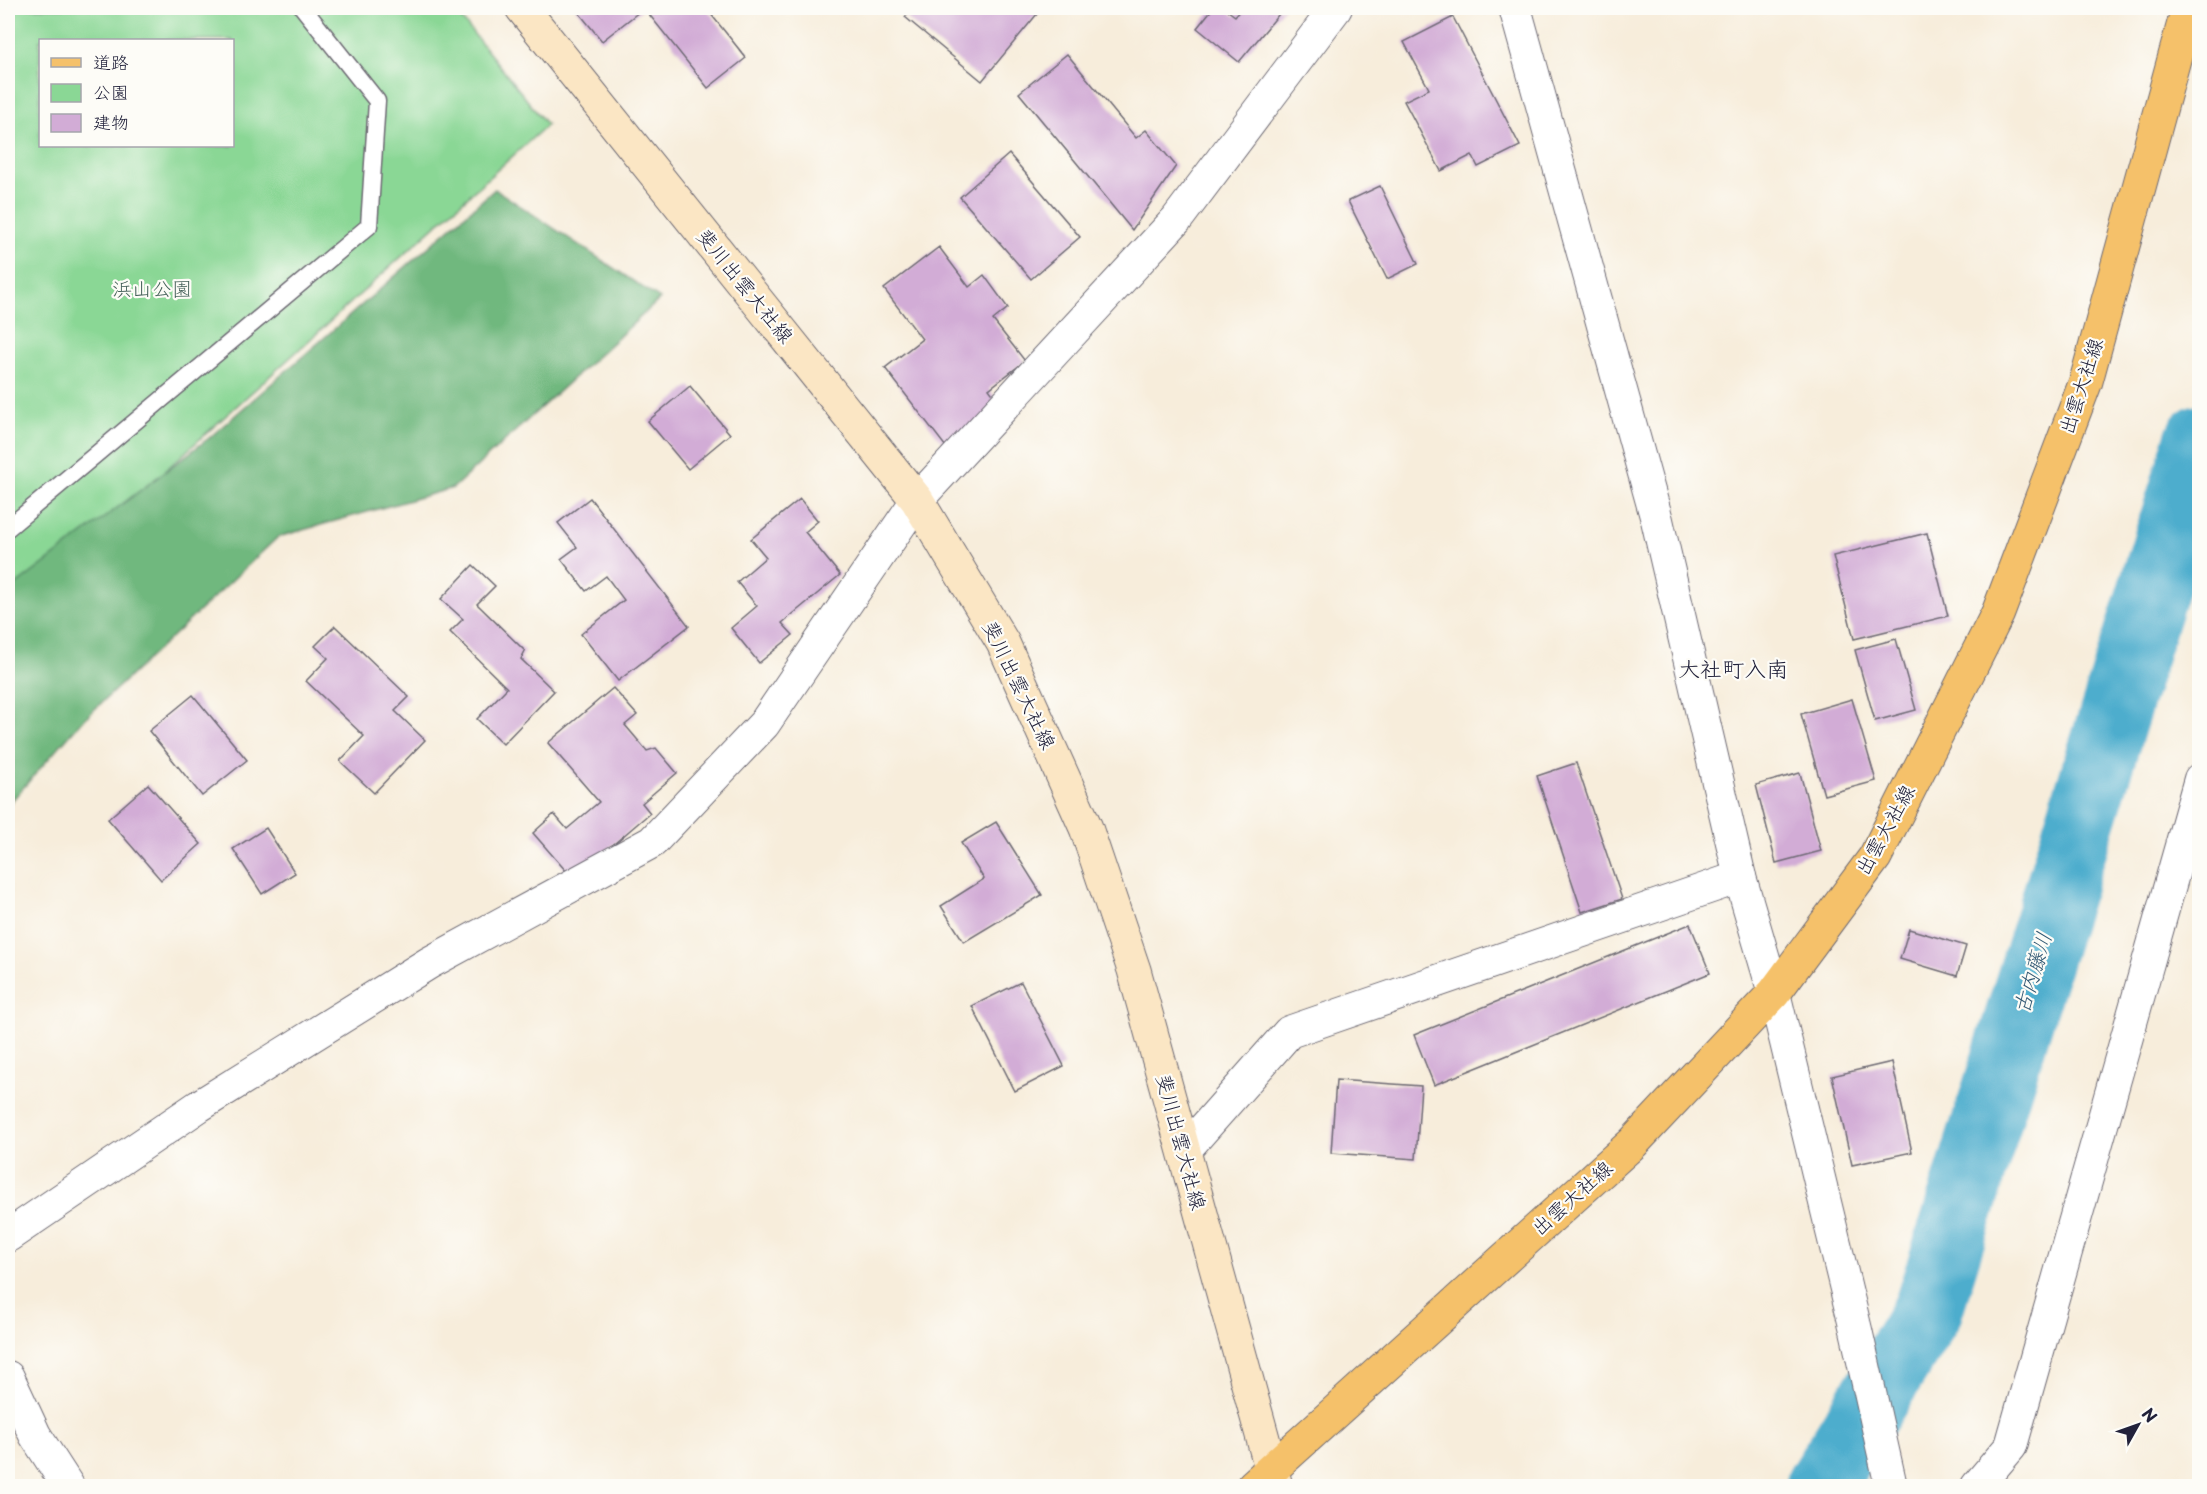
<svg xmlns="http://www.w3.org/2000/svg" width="2207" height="1494" font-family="'Playpen Sans','Klee One',sans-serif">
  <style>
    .green { fill: #8ad795; stroke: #567c68; stroke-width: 1.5; fill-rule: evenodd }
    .forest { fill: #6fb87e; stroke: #486d5c; stroke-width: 1.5 }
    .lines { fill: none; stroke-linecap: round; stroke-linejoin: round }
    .river { stroke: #4eadcd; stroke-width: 70 }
    .building { fill: #d2acd6 }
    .lane-casing { stroke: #6d6973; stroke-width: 19 }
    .street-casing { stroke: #6d6973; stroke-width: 34 }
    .secondary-casing { stroke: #6d6973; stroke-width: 35 }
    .primary-casing { stroke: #6d6973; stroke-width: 35 }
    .lane { stroke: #fff; stroke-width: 16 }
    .street { stroke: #fff; stroke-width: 32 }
    .secondary { stroke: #fbe6c4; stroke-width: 33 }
    .primary { stroke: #f5c16b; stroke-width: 33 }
    .labels { text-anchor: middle; stroke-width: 4.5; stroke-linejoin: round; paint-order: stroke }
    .street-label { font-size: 20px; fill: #22223b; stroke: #fdfcf7 }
    .park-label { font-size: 20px; fill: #46615a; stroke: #fdfcf7 }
    .water-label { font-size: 21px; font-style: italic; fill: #345a75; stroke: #fdfcf7 }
    .quarter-label { font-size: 22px; fill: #22223b; stroke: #fdfcf7 }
  </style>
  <rect width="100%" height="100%" fill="#fdfcf7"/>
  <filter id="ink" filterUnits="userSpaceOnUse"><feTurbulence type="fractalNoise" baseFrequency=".0167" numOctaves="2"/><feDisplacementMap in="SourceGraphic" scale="12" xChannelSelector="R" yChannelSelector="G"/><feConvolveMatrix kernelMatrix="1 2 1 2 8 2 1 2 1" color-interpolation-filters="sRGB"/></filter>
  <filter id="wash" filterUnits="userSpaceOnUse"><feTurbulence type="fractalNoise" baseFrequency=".008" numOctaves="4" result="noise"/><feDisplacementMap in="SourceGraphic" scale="24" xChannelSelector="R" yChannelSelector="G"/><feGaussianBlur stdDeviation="1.35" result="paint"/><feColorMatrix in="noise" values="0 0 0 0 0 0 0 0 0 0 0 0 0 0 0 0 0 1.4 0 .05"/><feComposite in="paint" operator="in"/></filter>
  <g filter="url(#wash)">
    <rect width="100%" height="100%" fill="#f7eddb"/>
    <path class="green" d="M 8,8 L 453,8 L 547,125 L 8,613 ZM 40,40 L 232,40 L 232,146 L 40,146 Z"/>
    <path class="forest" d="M 495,189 L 660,299 L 453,488 L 278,537 L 80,723 L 8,805 L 8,591 L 209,438 Z"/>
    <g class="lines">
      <path class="river" d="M 1820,1486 L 1928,1310 L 2200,439"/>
    </g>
    <g id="blocks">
      <g class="building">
        <path d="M 575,8 L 706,8 L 746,58 L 708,88 L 644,8 L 602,41 Z"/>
        <path d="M 913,8 L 1042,8 L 982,81 L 905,17 Z"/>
        <path d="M 1213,8 L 1224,8 L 1235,16 L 1242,8 L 1284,8 L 1239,62 L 1197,28 Z"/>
        <path d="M 1453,17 L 1520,146 L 1478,167 L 1472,155 L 1441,171 L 1404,101 L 1429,89 L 1404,42 Z"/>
        <path d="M 1067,54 L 1136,138 L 1146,130 L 1176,166 L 1132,230 L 1019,93 Z"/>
        <path d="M 1009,154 L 1080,237 L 1031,279 L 960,197 Z"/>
        <path d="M 1380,186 L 1418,264 L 1387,279 L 1348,201 Z"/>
        <path d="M 939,247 L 969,287 L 984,275 L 1008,308 L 993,320 L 1025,361 L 989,389 L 1004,409 L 949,451 L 885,368 L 922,339 L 884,289 Z"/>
        <path d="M 690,386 L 730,434 L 688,469 L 648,421 Z"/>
        <path d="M 590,498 L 689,626 L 618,681 L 581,634 L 624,600 L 606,576 L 586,591 L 561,559 L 577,547 L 558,523 Z"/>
        <path d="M 800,499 L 818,521 L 805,532 L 840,575 L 782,623 L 793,635 L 759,663 L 731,628 L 757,606 L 737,582 L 766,557 L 751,539 Z"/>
        <path d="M 1927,533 L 1948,616 L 1854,639 L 1833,556 Z"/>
        <path d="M 473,565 L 495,586 L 477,604 L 525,651 L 521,659 L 554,691 L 503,744 L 477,719 L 507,688 L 450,632 L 463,619 L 441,599 Z"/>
        <path d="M 335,626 L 409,697 L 395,711 L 425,740 L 374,793 L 340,761 L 364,736 L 306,681 L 328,658 L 315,646 Z"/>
        <path d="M 1896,639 L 1916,710 L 1875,721 L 1855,650 Z"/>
        <path d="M 613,688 L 637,715 L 625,725 L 647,751 L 656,748 L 677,773 L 642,803 L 650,813 L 573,879 L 533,833 L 554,814 L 567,829 L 599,802 L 548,743 Z"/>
        <path d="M 193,695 L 247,760 L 202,796 L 149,731 Z"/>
        <path d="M 1852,699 L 1876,781 L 1824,795 L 1801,714 Z"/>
        <path d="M 1576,763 L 1622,899 L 1582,912 L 1537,776 Z"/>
        <path d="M 1800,773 L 1821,851 L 1776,863 L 1756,785 Z"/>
        <path d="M 148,784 L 201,844 L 161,880 L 108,819 Z"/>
        <path d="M 996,822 L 1042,895 L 964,942 L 941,906 L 984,879 L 961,843 Z"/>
        <path d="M 266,828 L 295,873 L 262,894 L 233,849 Z"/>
        <path d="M 1690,924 L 1710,973 L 1434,1085 L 1414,1035 Z"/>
        <path d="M 1909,929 L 1966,946 L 1957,976 L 1900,959 Z"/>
        <path d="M 1021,982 L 1064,1066 L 1015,1091 L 972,1006 Z"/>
        <path d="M 1892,1062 L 1912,1152 L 1852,1165 L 1832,1076 Z"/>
        <path d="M 1336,1080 L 1421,1086 L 1416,1159 L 1331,1153 Z"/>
      </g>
    </g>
  </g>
  <g filter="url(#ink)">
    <use href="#blocks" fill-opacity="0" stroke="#6d6973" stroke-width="1.5"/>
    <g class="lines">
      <defs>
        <path id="lane" d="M 8,528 L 369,226 L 377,101 L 303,8"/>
        <g id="street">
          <path d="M 1515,8 L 1657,520 L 1740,877 L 1774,993 L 1856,1330 L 1891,1486"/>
          <path d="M 1184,1151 L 1289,1032 L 1740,877"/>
          <path d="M 8,1236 L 199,1106 L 429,963 L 652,842 L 764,724 L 917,500 L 1177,219 L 1336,8"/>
          <path d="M 8,1377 L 35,1435 L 68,1486"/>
          <path d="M 1977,1486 L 2011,1446 L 2200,779"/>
        </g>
        <path id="secondary" d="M 522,8 L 917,500 L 1003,643 L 1086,828 L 1134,970 L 1276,1486"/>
        <path id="primary" d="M 1253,1486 L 1633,1143 L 1774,993 L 1875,857 L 1998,613 L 2086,381 L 2188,8"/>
      </defs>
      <use href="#lane" class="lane-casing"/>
      <use href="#street" class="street-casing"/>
      <use href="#secondary" class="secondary-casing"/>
      <use href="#primary" class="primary-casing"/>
      <use href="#lane" class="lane"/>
      <use href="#street" class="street"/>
      <use href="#secondary" class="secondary"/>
      <use href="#primary" class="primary"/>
    </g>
  </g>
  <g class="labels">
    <g class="street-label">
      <text transform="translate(745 286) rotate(51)" y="7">斐川出雲大社線</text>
      <text transform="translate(2081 386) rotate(-72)" y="7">出雲大社線</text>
      <text transform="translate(1019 685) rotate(64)" y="7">斐川出雲大社線</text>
      <text transform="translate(1885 830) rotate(-61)" y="7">出雲大社線</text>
      <text transform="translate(1181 1142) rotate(75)" y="7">斐川出雲大社線</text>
      <text transform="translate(1572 1198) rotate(-42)" y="7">出雲大社線</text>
    </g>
    <g class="park-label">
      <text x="152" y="296">浜山公園</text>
    </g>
    <g class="water-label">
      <text transform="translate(2033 973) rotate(-73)" y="7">古内藤川</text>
    </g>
    <g class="quarter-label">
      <text x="1733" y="677">大社町入南</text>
    </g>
  </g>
  <rect width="2207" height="1494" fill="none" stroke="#fdfcf7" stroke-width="30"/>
  <rect x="39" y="39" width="195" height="108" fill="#fdfcf7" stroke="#a5a5ac" stroke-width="1.5"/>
  <rect x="51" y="58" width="30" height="9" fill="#f5c16b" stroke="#a5a5ac" stroke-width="1.5"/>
  <text x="93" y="69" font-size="18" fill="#22223b">道路</text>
  <rect x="51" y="84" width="30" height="18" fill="#8ad795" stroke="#a5a5ac" stroke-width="1.5"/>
  <text x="93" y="99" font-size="18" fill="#22223b">公園</text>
  <rect x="51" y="114" width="30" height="18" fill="#d2acd6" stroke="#a5a5ac" stroke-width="1.5"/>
  <text x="93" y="129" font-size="18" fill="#22223b">建物</text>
  <g transform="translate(2138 1425) rotate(50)" stroke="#fdfcf7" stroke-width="4.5" paint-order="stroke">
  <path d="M0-4.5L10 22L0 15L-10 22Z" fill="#22223b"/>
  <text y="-9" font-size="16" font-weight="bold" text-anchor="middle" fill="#22223b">N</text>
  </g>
</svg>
